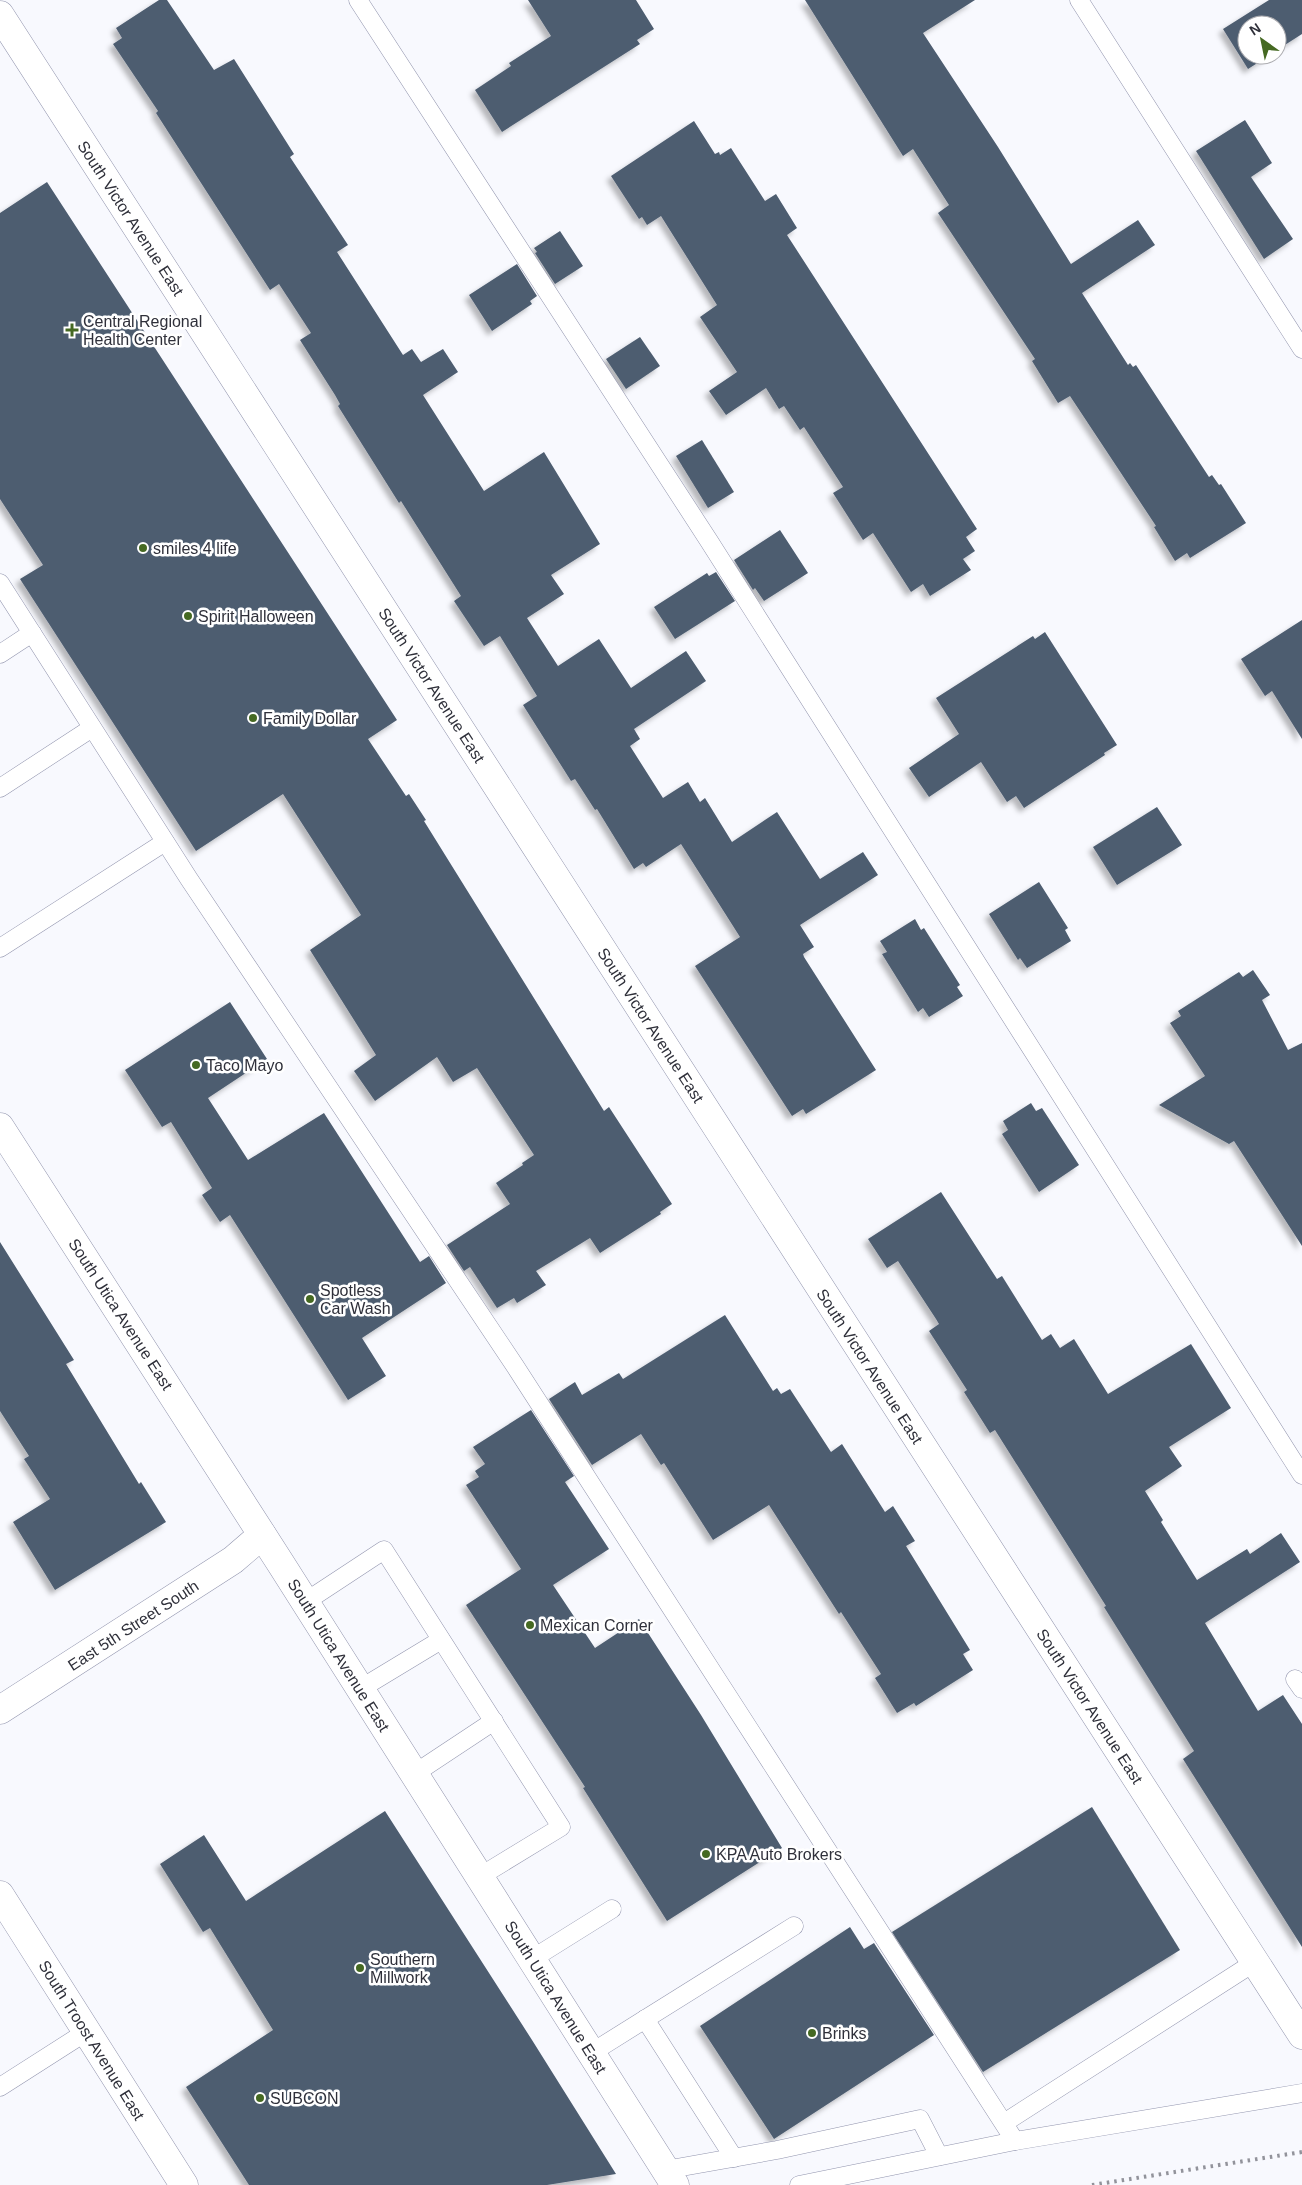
<svg xmlns="http://www.w3.org/2000/svg" width="1302" height="2185" font-family="Helvetica,sans-serif">
  <style>
    .building { fill: #4d5d70; filter: url(#shadow) }
    .lines { fill: none; stroke-linecap: round; stroke-linejoin: round }
    .lane-casing { stroke: #9295ae; stroke-width: 19 }
    .street-casing { stroke: #9295ae; stroke-width: 29 }
    .secondary-casing { stroke: #9295ae; stroke-width: 29 }
    .lane { stroke: #fff; stroke-width: 18 }
    .street { stroke: #fff; stroke-width: 28 }
    .secondary { stroke: #fff; stroke-width: 28 }
    .rail { stroke: #92939b; stroke-width: 4; stroke-dasharray: 2.5 5; stroke-linecap: butt }
    .poi-dot { fill: #456922; stroke: #fff; stroke-width: 2 }
    .labels { text-anchor: middle; stroke-width: 5; stroke-linejoin: round; paint-order: stroke }
    .street-label { font-size: 16px; fill: #2f303a; stroke: #fff }
    .poi-label { font-size: 16px; fill: #2f303a; stroke: #fff; text-anchor: start }
  </style>
  <defs>
    <filter id="shadow"><feDropShadow dx="-4.5" dy="4.5" stdDeviation="2.5" flood-color="#0004"/></filter>
  </defs>
  <rect width="100%" height="100%" fill="#f8f9fe"/>
  <g class="building">
    <path d="M 159,0 L 167,0 L 214,70 L 234,59 L 294,154 L 290,157 L 348,245 L 337,252 L 403,355 L 412,349 L 421,362 L 443,349 L 458,372 L 423,395 L 484,491 L 544,452 L 600,544 L 551,575 L 564,594 L 527,618 L 558,666 L 599,639 L 631,688 L 686,651 L 706,681 L 634,729 L 640,739 L 630,746 L 663,798 L 688,782 L 700,802 L 705,798 L 732,842 L 777,812 L 820,879 L 863,852 L 878,875 L 800,925 L 814,947 L 803,954 L 804,957 L 876,1070 L 806,1114 L 803,1109 L 792,1116 L 695,966 L 740,937 L 681,844 L 646,867 L 643,863 L 634,869 L 597,809 L 595,810 L 575,779 L 571,781 L 523,705 L 537,696 L 500,636 L 484,646 L 454,601 L 461,596 L 401,501 L 399,503 L 338,406 L 340,404 L 335,395 L 300,340 L 311,333 L 279,284 L 270,290 L 156,113 L 158,111 L 113,44 L 122,38 L 116,28 Z"/>
    <path d="M 528,0 L 636,0 L 654,29 L 637,40 L 640,44 L 502,132 L 475,90 L 511,66 L 509,63 L 551,36 Z"/>
    <path d="M 805,0 L 975,0 L 923,33 L 998,147 L 1071,264 L 1138,220 L 1155,245 L 1082,293 L 1128,365 L 1130,363 L 1133,367 L 1136,365 L 1209,477 L 1212,475 L 1219,485 L 1221,484 L 1246,523 L 1190,558 L 1187,553 L 1175,561 L 1154,527 L 1156,526 L 1070,396 L 1058,403 L 1032,361 L 1035,359 L 938,213 L 949,205 L 913,149 L 903,156 Z"/>
    <path d="M 1269,0 L 1302,0 L 1302,34 L 1277,50 L 1277,25 L 1247,25 L 1247,55 L 1270,55 L 1248,69 L 1223,29 Z"/>
    <path d="M 1245,120 L 1272,163 L 1251,177 L 1293,239 L 1264,259 L 1196,151 Z"/>
    <path d="M 694,121 L 715,154 L 719,152 L 720,155 L 731,148 L 765,201 L 776,194 L 797,228 L 787,235 L 977,529 L 966,537 L 975,551 L 963,559 L 971,570 L 930,596 L 923,584 L 911,592 L 873,533 L 863,540 L 833,493 L 843,487 L 804,427 L 800,430 L 784,406 L 779,409 L 766,388 L 726,415 L 709,391 L 737,372 L 700,317 L 717,305 L 661,216 L 647,225 L 642,217 L 639,219 L 611,176 Z"/>
    <path d="M 47,182 L 397,720 L 368,739 L 406,796 L 409,794 L 426,820 L 424,821 L 604,1111 L 609,1107 L 672,1204 L 660,1212 L 661,1214 L 600,1253 L 590,1238 L 536,1271 L 546,1285 L 517,1303 L 514,1298 L 497,1308 L 470,1267 L 464,1271 L 447,1245 L 510,1204 L 496,1183 L 523,1165 L 522,1163 L 534,1155 L 477,1068 L 453,1082 L 437,1057 L 375,1101 L 354,1071 L 376,1055 L 310,950 L 361,915 L 283,794 L 196,851 L 20,579 L 43,565 L 0,499 L 0,213 Z"/>
    <path d="M 560,231 L 583,266 L 555,284 L 535,253 L 537,252 L 534,248 Z"/>
    <path d="M 517,264 L 537,296 L 530,301 L 532,304 L 492,331 L 469,295 Z"/>
    <path d="M 640,337 L 660,366 L 626,389 L 606,359 Z"/>
    <path d="M 702,440 L 734,492 L 708,508 L 676,456 Z"/>
    <path d="M 780,530 L 808,573 L 764,601 L 755,588 L 753,590 L 734,560 Z"/>
    <path d="M 716,572 L 735,601 L 675,639 L 654,607 L 707,573 L 709,576 Z"/>
    <path d="M 1302,620 L 1302,739 L 1272,691 L 1265,696 L 1241,659 Z"/>
    <path d="M 1045,632 L 1117,745 L 1104,753 L 1105,755 L 1024,808 L 1016,796 L 1007,802 L 981,762 L 929,797 L 909,768 L 959,734 L 936,698 L 1033,636 L 1035,639 Z"/>
    <path d="M 1157,807 L 1182,845 L 1117,885 L 1093,847 Z"/>
    <path d="M 1039,882 L 1068,928 L 1065,930 L 1071,941 L 1027,968 L 1020,958 L 1018,960 L 989,914 Z"/>
    <path d="M 915,919 L 921,930 L 924,928 L 960,985 L 957,987 L 963,996 L 929,1017 L 923,1008 L 918,1012 L 882,954 L 887,952 L 880,941 Z"/>
    <path d="M 1253,970 L 1270,995 L 1262,1000 L 1288,1050 L 1302,1043 L 1302,1246 L 1234,1141 L 1229,1144 L 1159,1105 L 1205,1076 L 1170,1023 L 1181,1016 L 1178,1011 L 1239,972 L 1243,977 Z"/>
    <path d="M 230,1002 L 267,1059 L 208,1098 L 248,1160 L 324,1113 L 420,1262 L 429,1256 L 446,1283 L 362,1338 L 386,1376 L 348,1400 L 230,1215 L 220,1222 L 202,1195 L 212,1188 L 171,1122 L 162,1127 L 125,1070 Z"/>
    <path d="M 1031,1103 L 1036,1111 L 1042,1108 L 1079,1165 L 1039,1192 L 1002,1134 L 1008,1130 L 1003,1121 Z"/>
    <path d="M 941,1192 L 997,1279 L 1002,1276 L 1042,1340 L 1051,1334 L 1060,1348 L 1074,1339 L 1108,1394 L 1191,1344 L 1231,1408 L 1169,1447 L 1182,1466 L 1145,1491 L 1163,1520 L 1161,1522 L 1197,1580 L 1247,1549 L 1250,1554 L 1281,1533 L 1300,1562 L 1205,1623 L 1258,1711 L 1283,1695 L 1302,1724 L 1302,1947 L 1183,1759 L 1194,1751 L 1104,1607 L 1106,1606 L 995,1430 L 990,1433 L 964,1392 L 967,1390 L 929,1331 L 939,1324 L 936,1319 L 898,1261 L 887,1268 L 868,1239 Z"/>
    <path d="M 0,1242 L 74,1360 L 66,1364 L 139,1484 L 141,1482 L 166,1522 L 55,1590 L 13,1522 L 50,1499 L 24,1459 L 29,1456 L 0,1411 Z"/>
    <path d="M 725,1315 L 773,1391 L 777,1388 L 781,1394 L 790,1389 L 831,1452 L 842,1444 L 885,1512 L 893,1506 L 915,1541 L 906,1546 L 970,1650 L 963,1654 L 973,1670 L 916,1706 L 914,1703 L 897,1713 L 875,1678 L 881,1674 L 841,1612 L 839,1614 L 769,1505 L 713,1540 L 664,1463 L 661,1465 L 641,1434 L 592,1465 L 549,1399 L 575,1382 L 582,1395 L 619,1373 L 623,1379 Z"/>
    <path d="M 531,1410 L 574,1476 L 565,1482 L 609,1549 L 553,1585 L 595,1648 L 639,1619 L 701,1715 L 782,1848 L 667,1921 L 583,1788 L 585,1787 L 466,1605 L 521,1569 L 466,1485 L 479,1477 L 475,1471 L 485,1464 L 473,1447 Z"/>
    <path d="M 1092,1807 L 1180,1950 L 983,2072 L 892,1932 Z"/>
    <path d="M 385,1811 L 532,2040 L 616,2174 L 547,2185 L 249,2185 L 186,2087 L 273,2030 L 210,1928 L 203,1932 L 160,1864 L 204,1835 L 246,1901 Z"/>
    <path d="M 850,1927 L 864,1949 L 874,1943 L 934,2035 L 774,2139 L 700,2026 Z"/>
  </g>
  <g class="lines">
    <defs>
      <g id="lane">
        <path d="M 358,0 L 709,541 L 1302,1475"/>
        <path d="M 1079,0 L 1302,349"/>
        <path d="M 0,583 L 189,879 L 515,1366 L 1015,2141"/>
        <path d="M 0,654 L 32,633"/>
        <path d="M 0,788 L 92,728"/>
        <path d="M 0,948 L 165,842"/>
        <path d="M 305,1602 L 384,1550 L 561,1827 L 479,1877"/>
        <path d="M 1295,1679 L 1302,1689"/>
        <path d="M 360,1689 L 441,1640"/>
        <path d="M 414,1774 L 494,1721"/>
        <path d="M 532,1959 L 612,1909"/>
        <path d="M 645,2019 L 734,2158"/>
        <path d="M 591,2053 L 794,1926"/>
        <path d="M 0,2087 L 86,2032"/>
        <path d="M 1004,2123 L 1255,1962"/>
        <path d="M 665,2170 L 777,2150 L 920,2119 L 939,2156"/>
        <path d="M 799,2185 L 1015,2141 L 1302,2093"/>
      </g>
      <g id="street">
        <path d="M 0,15 L 1302,2035"/>
        <path d="M 0,1710 L 233,1560 L 262,1535"/>
        <path d="M 0,1895 L 184,2185"/>
      </g>
      <path id="secondary" d="M 0,1127 L 281,1564 L 675,2185"/>
    </defs>
    <use href="#lane" class="lane-casing"/>
    <use href="#street" class="street-casing"/>
    <use href="#secondary" class="secondary-casing"/>
    <use href="#lane" class="lane"/>
    <use href="#street" class="street"/>
    <use href="#secondary" class="secondary"/>
    <path class="rail" d="M 1092,2185 L 1302,2152"/>
  </g>
  <g class="poi-dot">
    <path d="M69.5 322.5h5v5h5v5h-5v5h-5v-5h-5v-5h5z"/>
    <circle cx="143" cy="548" r="5"/>
    <circle cx="188" cy="616" r="5"/>
    <circle cx="253" cy="718" r="5"/>
    <circle cx="196" cy="1065" r="5"/>
    <circle cx="310" cy="1299" r="5"/>
    <circle cx="530" cy="1625" r="5"/>
    <circle cx="706" cy="1854" r="5"/>
    <circle cx="360" cy="1968" r="5"/>
    <circle cx="812" cy="2033" r="5"/>
    <circle cx="260" cy="2098" r="5"/>
  </g>
  <g class="labels">
    <g class="street-label">
      <text transform="translate(131 218) rotate(57)" y="6">South Victor Avenue East</text>
      <text transform="translate(432 685) rotate(57)" y="6">South Victor Avenue East</text>
      <text transform="translate(651 1025) rotate(57)" y="6">South Victor Avenue East</text>
      <text transform="translate(121 1314) rotate(57)" y="6">South Utica Avenue East</text>
      <text transform="translate(870 1366) rotate(57)" y="6">South Victor Avenue East</text>
      <text transform="translate(133 1625) rotate(-33)" y="6">East 5th Street South</text>
      <text transform="translate(339 1655) rotate(58)" y="6">South Utica Avenue East</text>
      <text transform="translate(1090 1706) rotate(57)" y="6">South Victor Avenue East</text>
      <text transform="translate(556 1997) rotate(58)" y="6">South Utica Avenue East</text>
      <text transform="translate(92 2040) rotate(58)" y="6">South Troost Avenue East</text>
    </g>
    <g class="poi-label">
      <text x="83" y="327">Central Regional<tspan x="83" dy="18">Health Center</tspan></text>
      <text x="153" y="554">smiles 4 life</text>
      <text x="198" y="622">Spirit Halloween</text>
      <text x="263" y="724">Family Dollar</text>
      <text x="206" y="1071">Taco Mayo</text>
      <text x="320" y="1296">Spotless<tspan x="320" dy="18">Car Wash</tspan></text>
      <text x="540" y="1631">Mexican Corner</text>
      <text x="716" y="1860">KPA Auto Brokers</text>
      <text x="370" y="1965">Southern<tspan x="370" dy="18">Millwork</tspan></text>
      <text x="822" y="2039">Brinks</text>
      <text x="270" y="2104">SUBCON</text>
    </g>
  </g>
  <g transform="translate(1262 40) rotate(327)"><circle r="24" fill="#ffffff" stroke="#acacb0"/>
  <path d="M0-4L9 19L0 12L-9 19Z" fill="#456922"/>
  <text y="-8" font-size="14" font-weight="bold" text-anchor="middle" fill="#2f303a">N</text>
  </g>
</svg>
